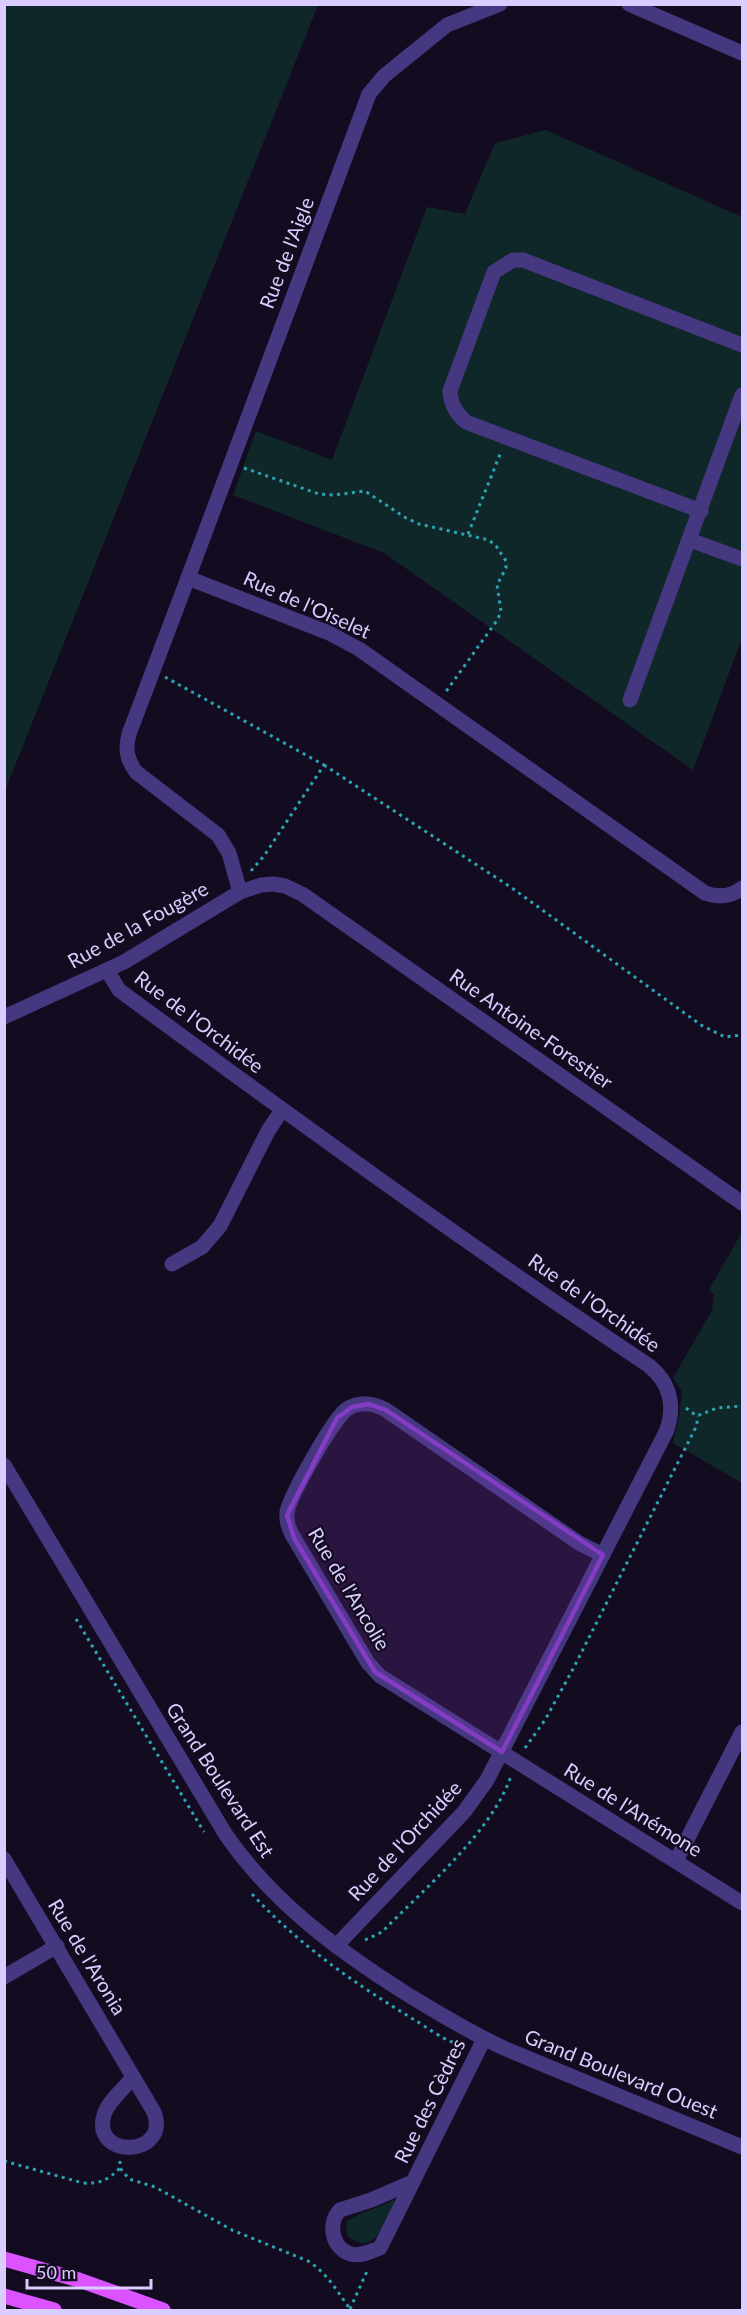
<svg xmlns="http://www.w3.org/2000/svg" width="747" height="2315" font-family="Lato,sans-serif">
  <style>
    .green { fill: #10272a }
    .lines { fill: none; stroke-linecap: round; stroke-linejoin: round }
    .path { stroke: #2ca5b2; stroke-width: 3; stroke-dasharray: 3 4.5; stroke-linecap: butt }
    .minor { stroke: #453780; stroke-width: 15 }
    .tertiary { stroke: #453780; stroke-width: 15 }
    .primary { stroke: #da53ff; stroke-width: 15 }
    .marked { fill: #843cc5; fill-opacity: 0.2; stroke: #843cc5; stroke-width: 4.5; stroke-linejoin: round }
    .labels { text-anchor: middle; stroke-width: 4.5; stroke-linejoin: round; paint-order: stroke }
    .street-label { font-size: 20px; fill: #daccff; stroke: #130c20 }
  </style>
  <rect width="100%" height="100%" fill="#130c20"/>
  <g class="green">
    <path d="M 5,4 L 318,5 L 5,791 L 4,5 Z"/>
    <path d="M 546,130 L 742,217 L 742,638 L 693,770 L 384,553 L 233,495 L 256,431 L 332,460 L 427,207 L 465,214 L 495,143 Z"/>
    <path d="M 742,1232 L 742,1483 L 673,1443 L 680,1412 L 682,1392 L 673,1378 L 712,1311 L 714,1295 L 709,1290 Z"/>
    <path d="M 393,2200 L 396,2203 C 385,2222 374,2259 348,2236 L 346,2223 C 352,2215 381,2207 393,2200 Z"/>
  </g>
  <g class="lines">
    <g class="path">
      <path d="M 244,468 L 319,494 L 334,495 L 365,491 L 406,518 L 419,524 L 489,540 L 496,546 L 506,561 L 506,568 L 497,585 L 501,611 L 498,619 L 445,693"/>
      <path d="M 468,534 L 501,452"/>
      <path d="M 165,677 L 324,765 L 264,856 L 250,872"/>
      <path d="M 324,765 L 512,888 L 701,1025 L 725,1037 L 742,1035"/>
      <path d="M 686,1408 L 697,1416 L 717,1408 L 742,1406"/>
      <path d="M 76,1619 L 204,1832"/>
      <path d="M 525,1748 L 545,1720 L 573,1669 L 697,1425 L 697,1416"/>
      <path d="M 252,1894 C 299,1945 354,1983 413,2019 C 427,2027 445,2042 462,2045"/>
      <path d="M 365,1940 L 382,1932 C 424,1889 492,1832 511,1776"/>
      <path d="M 4,2161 L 83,2183 C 100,2184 108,2180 120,2168"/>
      <path d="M 120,2161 L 120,2168 L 129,2179 L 155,2187 L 232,2230 L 308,2261 C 327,2273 337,2291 350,2309"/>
      <path d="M 350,2309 L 368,2269"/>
    </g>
    <g class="minor">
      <path d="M 629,4 L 742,53"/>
      <path d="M 701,511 L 466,422 C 456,413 451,405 450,391 L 494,272 L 513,260 L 523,260 L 742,345"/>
      <path d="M 690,540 L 742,559"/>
      <path d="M 188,578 L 369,94 L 384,76 L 447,25 L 500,4"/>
      <path d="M 630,700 L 742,395"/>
      <path d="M 240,892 L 229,853 L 218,835 L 136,772 C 127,760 125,749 129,734 L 188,578 L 329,633 L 359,649 L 705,893 C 719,898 731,897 742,888"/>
      <path d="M 107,970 L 119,990 C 293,1118 468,1245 648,1365 C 670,1382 676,1406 666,1432 L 487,1780 L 464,1812 L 336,1946"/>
      <path d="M 4,1017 L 124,962 L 240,892 L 261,885 L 273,884 L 285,886 L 302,894 L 742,1203"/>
      <path d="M 172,1264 L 202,1247 L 220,1226 L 268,1131 L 282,1110"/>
      <path d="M 603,1555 L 579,1543 L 386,1410 C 374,1403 360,1401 347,1409 C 334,1417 290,1496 287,1512 C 286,1522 289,1530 294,1538 L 368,1663 L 380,1676 L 742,1903"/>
      <path d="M 4,1859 L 154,2112 C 171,2157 91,2160 104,2115 C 108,2101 124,2089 133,2077"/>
      <path d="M 676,1861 L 742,1732"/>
      <path d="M 4,1977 L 57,1946"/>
      <path d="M 413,2182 L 371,2200 L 340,2210 C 327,2223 332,2249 351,2254 C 361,2257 371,2251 380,2248 L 484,2039"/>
    </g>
    <path class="tertiary" d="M 4,1465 L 226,1835 C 274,1904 340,1952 410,1996 C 442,2015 472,2034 506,2049 L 742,2147"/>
    <g class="primary">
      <path d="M 4,2259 L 79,2280 L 163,2310"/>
      <path d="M 4,2296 L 54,2310"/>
    </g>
  </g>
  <path class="marked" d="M 369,1404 L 386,1410 L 603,1555 L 502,1752 L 375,1672 L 294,1538 L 287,1515 L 337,1418 L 352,1407 Z"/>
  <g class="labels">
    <g class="street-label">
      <text transform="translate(287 253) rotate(-69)" y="7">Rue de l'Aigle</text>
      <text transform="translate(307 605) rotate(24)" y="7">Rue de l'Oiselet</text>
      <text transform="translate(138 925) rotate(-29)" y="7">Rue de la Fougère</text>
      <text transform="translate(199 1022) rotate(37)" y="7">Rue de l'Orchidée</text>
      <text transform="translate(531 1029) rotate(35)" y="7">Rue Antoine-Forestier</text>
      <text transform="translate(594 1303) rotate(35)" y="7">Rue de l'Orchidée</text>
      <text transform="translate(349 1589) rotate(59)" y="7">Rue de l'Ancolie</text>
      <text transform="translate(220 1780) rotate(57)" y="7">Grand Boulevard Est</text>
      <text transform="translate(633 1810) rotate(32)" y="7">Rue de l'Anémone</text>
      <text transform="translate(405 1841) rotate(-47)" y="7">Rue de l'Orchidée</text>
      <text transform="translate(87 1957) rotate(59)" y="7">Rue de l'Aronia</text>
      <text transform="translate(621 2074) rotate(22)" y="7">Grand Boulevard Ouest</text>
      <text transform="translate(430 2101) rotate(-64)" y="7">Rue des Cèdres</text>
    </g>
  </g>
  <rect width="747" height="2315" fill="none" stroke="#daccff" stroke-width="12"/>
  <path d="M27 2279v9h124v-9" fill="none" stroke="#daccff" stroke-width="3"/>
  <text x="36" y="2279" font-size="18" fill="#daccff" stroke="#130c20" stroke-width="4.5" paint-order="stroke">50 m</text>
</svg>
